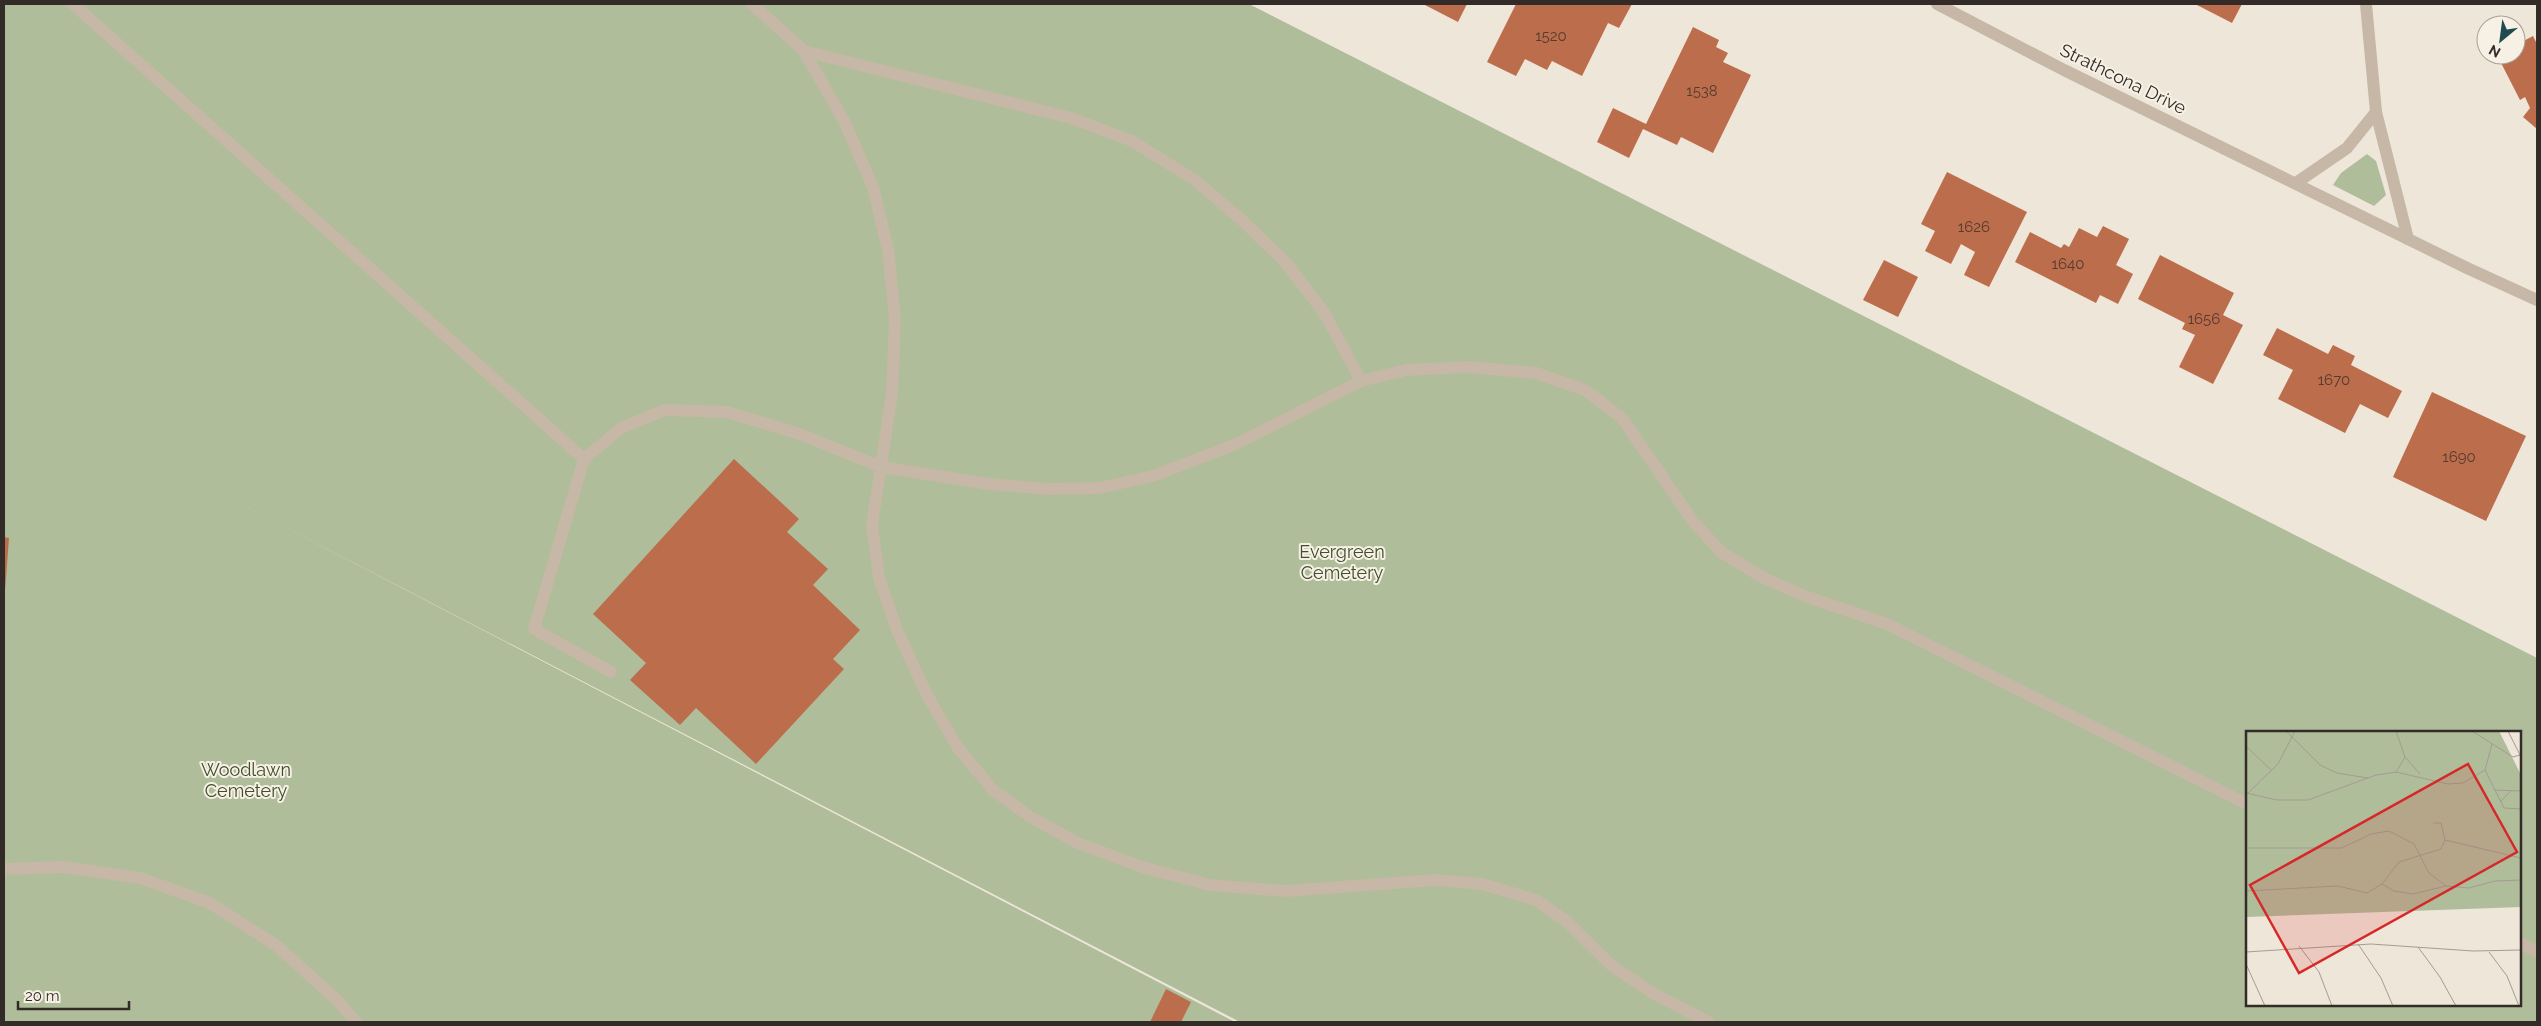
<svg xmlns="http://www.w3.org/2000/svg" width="2541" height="1026" font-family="Raleway,sans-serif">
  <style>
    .green { fill: #afbd9b; fill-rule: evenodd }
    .building { fill: #bc6d4b }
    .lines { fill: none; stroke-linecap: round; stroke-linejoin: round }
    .service { stroke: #c6b7a7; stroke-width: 12 }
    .minor { stroke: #c6b7a7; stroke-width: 12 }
    .labels { text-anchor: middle; stroke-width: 4; stroke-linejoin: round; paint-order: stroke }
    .number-label { font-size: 15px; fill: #553c30 }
    .street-label { font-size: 18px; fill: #332b27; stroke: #f7f0e5 }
    .park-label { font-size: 18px; fill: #404f2d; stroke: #f7f0e5 }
    .inset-road { fill: none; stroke: #a49b92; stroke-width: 1 }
    .view { fill: #d62828; fill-opacity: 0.15; stroke: #d62828; stroke-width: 2.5 }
    .inset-edge { fill: none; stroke: #332b27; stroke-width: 2.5 }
  </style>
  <rect width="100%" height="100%" fill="#efe6da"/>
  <g class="green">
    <path d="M 4,4 L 1249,4 L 2537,658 L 2537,1022 L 1240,1022 L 229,498 L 1235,1022 L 4,1022 ZM 2247,732 L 2520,732 L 2520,1005 L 2247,1005 Z"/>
    <path d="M 2367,154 L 2376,161 L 2386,195 L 2374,206 L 2333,185 L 2341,173 Z"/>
  </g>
  <g class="building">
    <path d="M 1423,4 L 1467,4 L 1458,22 Z"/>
    <path d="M 1516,4 L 1632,4 L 1619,28 L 1608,23 L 1582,76 L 1552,61 L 1547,70 L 1525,59 L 1516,76 L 1487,62 Z"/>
    <path d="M 2195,4 L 2242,4 L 2232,23 Z"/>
    <path d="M 1693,27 L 1719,40 L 1716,47 L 1728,53 L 1723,62 L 1751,75 L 1713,153 L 1681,137 L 1677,145 L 1643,129 L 1629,158 L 1597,142 L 1613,108 L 1646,124 Z"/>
    <path d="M 2533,36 L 2537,44 L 2537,129 L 2523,117 L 2530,108 L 2525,97 L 2520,100 L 2497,55 L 2516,55 L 2516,45 Z"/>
    <path d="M 1947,172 L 2027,212 L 1989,287 L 1964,275 L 1975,252 L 1961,244 L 1951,264 L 1925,251 L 1935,231 L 1921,224 Z"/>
    <path d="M 2103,226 L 2129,239 L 2116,265 L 2133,274 L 2118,304 L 2100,295 L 2096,303 L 2015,262 L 2030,232 L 2061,248 L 2064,244 L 2069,247 L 2079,228 L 2097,237 Z"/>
    <path d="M 2160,255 L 2234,293 L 2223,315 L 2243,325 L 2213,384 L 2179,367 L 2195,335 L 2182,329 L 2185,323 L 2138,299 Z"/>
    <path d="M 1884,260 L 1918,277 L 1898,317 L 1863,300 Z"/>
    <path d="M 2277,328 L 2328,354 L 2333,345 L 2355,356 L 2351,365 L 2402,391 L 2388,418 L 2360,404 L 2345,433 L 2278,399 L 2293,370 L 2263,355 Z"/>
    <path d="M 2432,392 L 2526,436 L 2486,521 L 2393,477 Z"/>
    <path d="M 734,459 L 799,519 L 787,532 L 828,569 L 813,585 L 860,630 L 833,659 L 844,669 L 756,764 L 696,708 L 680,725 L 630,680 L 646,663 L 593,614 Z"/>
    <path d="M 4,537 L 9,538 L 5,591 L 4,591 Z"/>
    <path d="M 1166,989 L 1191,1002 L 1181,1022 L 1150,1022 Z"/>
  </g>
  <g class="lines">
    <g class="service">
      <path d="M 73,4 L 584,459"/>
      <path d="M 752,4 L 804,51 L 844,121 L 873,187 L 888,250 L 895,319 L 892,393 L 872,525 L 879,578 L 897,630 L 927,695 L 958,748 L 993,790 L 1032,818 L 1078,843 L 1142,867 L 1210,885 L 1286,891 L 1435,880 L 1482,884 L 1536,900 L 1566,921 L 1612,966 L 1654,994 L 1709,1022"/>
      <path d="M 804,51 L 1071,118 L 1132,141 L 1195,180 L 1244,222 L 1287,264 L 1325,314 L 1361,381"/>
      <path d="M 611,672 L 534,629 L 584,459 L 621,428 L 665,410 L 727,412 L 800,434 L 881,467 L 989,484 L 1049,489 L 1099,488 L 1153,476 L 1236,444 L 1361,381 L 1406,370 L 1468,367 L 1536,373 L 1585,390 L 1622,418 L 1692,520 L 1721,552 L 1764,578 L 1802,595 L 1887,624 L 2247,804"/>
      <path d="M 4,869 L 63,867 L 140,878 L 210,903 L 277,946 L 337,1000 L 356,1022"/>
      <path d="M 2520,943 L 2537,952"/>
    </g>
    <g class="minor">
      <path d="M 1937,4 L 2064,70 L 2467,268 L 2537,300"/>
      <path d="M 2366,4 L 2376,112 L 2408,239"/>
      <path d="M 2296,183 L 2347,148 L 2376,112"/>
    </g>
  </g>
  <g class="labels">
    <g class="number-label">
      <text x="1551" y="41">1520</text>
      <text x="1702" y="96">1538</text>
      <text x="1974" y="232">1626</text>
      <text x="2068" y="269">1640</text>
      <text x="2204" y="324">1656</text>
      <text x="2334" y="385">1670</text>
      <text x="2459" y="462">1690</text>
    </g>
    <g class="street-label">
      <text transform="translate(2123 79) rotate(26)" y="6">Strathcona Drive</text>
    </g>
    <g class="park-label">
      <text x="1342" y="558">Evergreen<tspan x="1342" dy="21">Cemetery</tspan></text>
      <text x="246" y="776">Woodlawn<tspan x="246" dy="21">Cemetery</tspan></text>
    </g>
  </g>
  <g transform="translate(2246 731)">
    <rect width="275" height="275" fill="#efe6da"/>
    <path d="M 0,0 L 253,0 L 275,44 L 275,176 L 0,186 Z" fill="#afbd9b"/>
    <path class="inset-road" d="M 40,0 L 74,34 L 91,42 L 122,47M 150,0 L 159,26 L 174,43M 226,0 L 267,26 L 274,24M 262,0 L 275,26M 0,15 L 26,40M 239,39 L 258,77 L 275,78M 150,41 L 159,26M 248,59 L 275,60M 0,62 L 31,69 L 62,69 L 130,44 L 150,41 L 202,53 L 217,52 L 239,39 L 246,13M 1,63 L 32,33 L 49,0M 254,71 L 266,59M 199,109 L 275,127M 0,117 L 96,117 L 125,103 L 143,100 L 168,113 L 183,142 L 200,155 L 223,157 L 249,150 L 275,149M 136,153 L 148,160 L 167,163 L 200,155M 0,160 L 92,155 L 121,162 L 136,153 L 153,131 L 195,118 L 199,109 L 195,92 L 187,92M 112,213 L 135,247 L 147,275M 53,215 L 73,241 L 86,275M 172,216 L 194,246 L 210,275M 0,221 L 125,213 L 227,220 L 275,219M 243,221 L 261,245 L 273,275M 0,233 L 19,275"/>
    <path class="view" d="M 222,33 L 271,121 L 53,242 L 4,154 Z"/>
    <rect width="275" height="275" class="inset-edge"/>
  </g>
  <rect width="2541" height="1026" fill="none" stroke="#332b27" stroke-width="10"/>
  <g transform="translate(2501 40) rotate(209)"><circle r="24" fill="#f7f0e5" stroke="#a9a199"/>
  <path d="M0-4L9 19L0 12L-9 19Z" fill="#204b51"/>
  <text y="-8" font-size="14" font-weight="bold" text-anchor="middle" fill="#332b27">N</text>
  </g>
  <path d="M18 1001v8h111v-8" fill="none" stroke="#332b27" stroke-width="2.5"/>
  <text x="25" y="1001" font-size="15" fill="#332b27" stroke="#f7f0e5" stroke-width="4" paint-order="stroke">20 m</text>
</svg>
